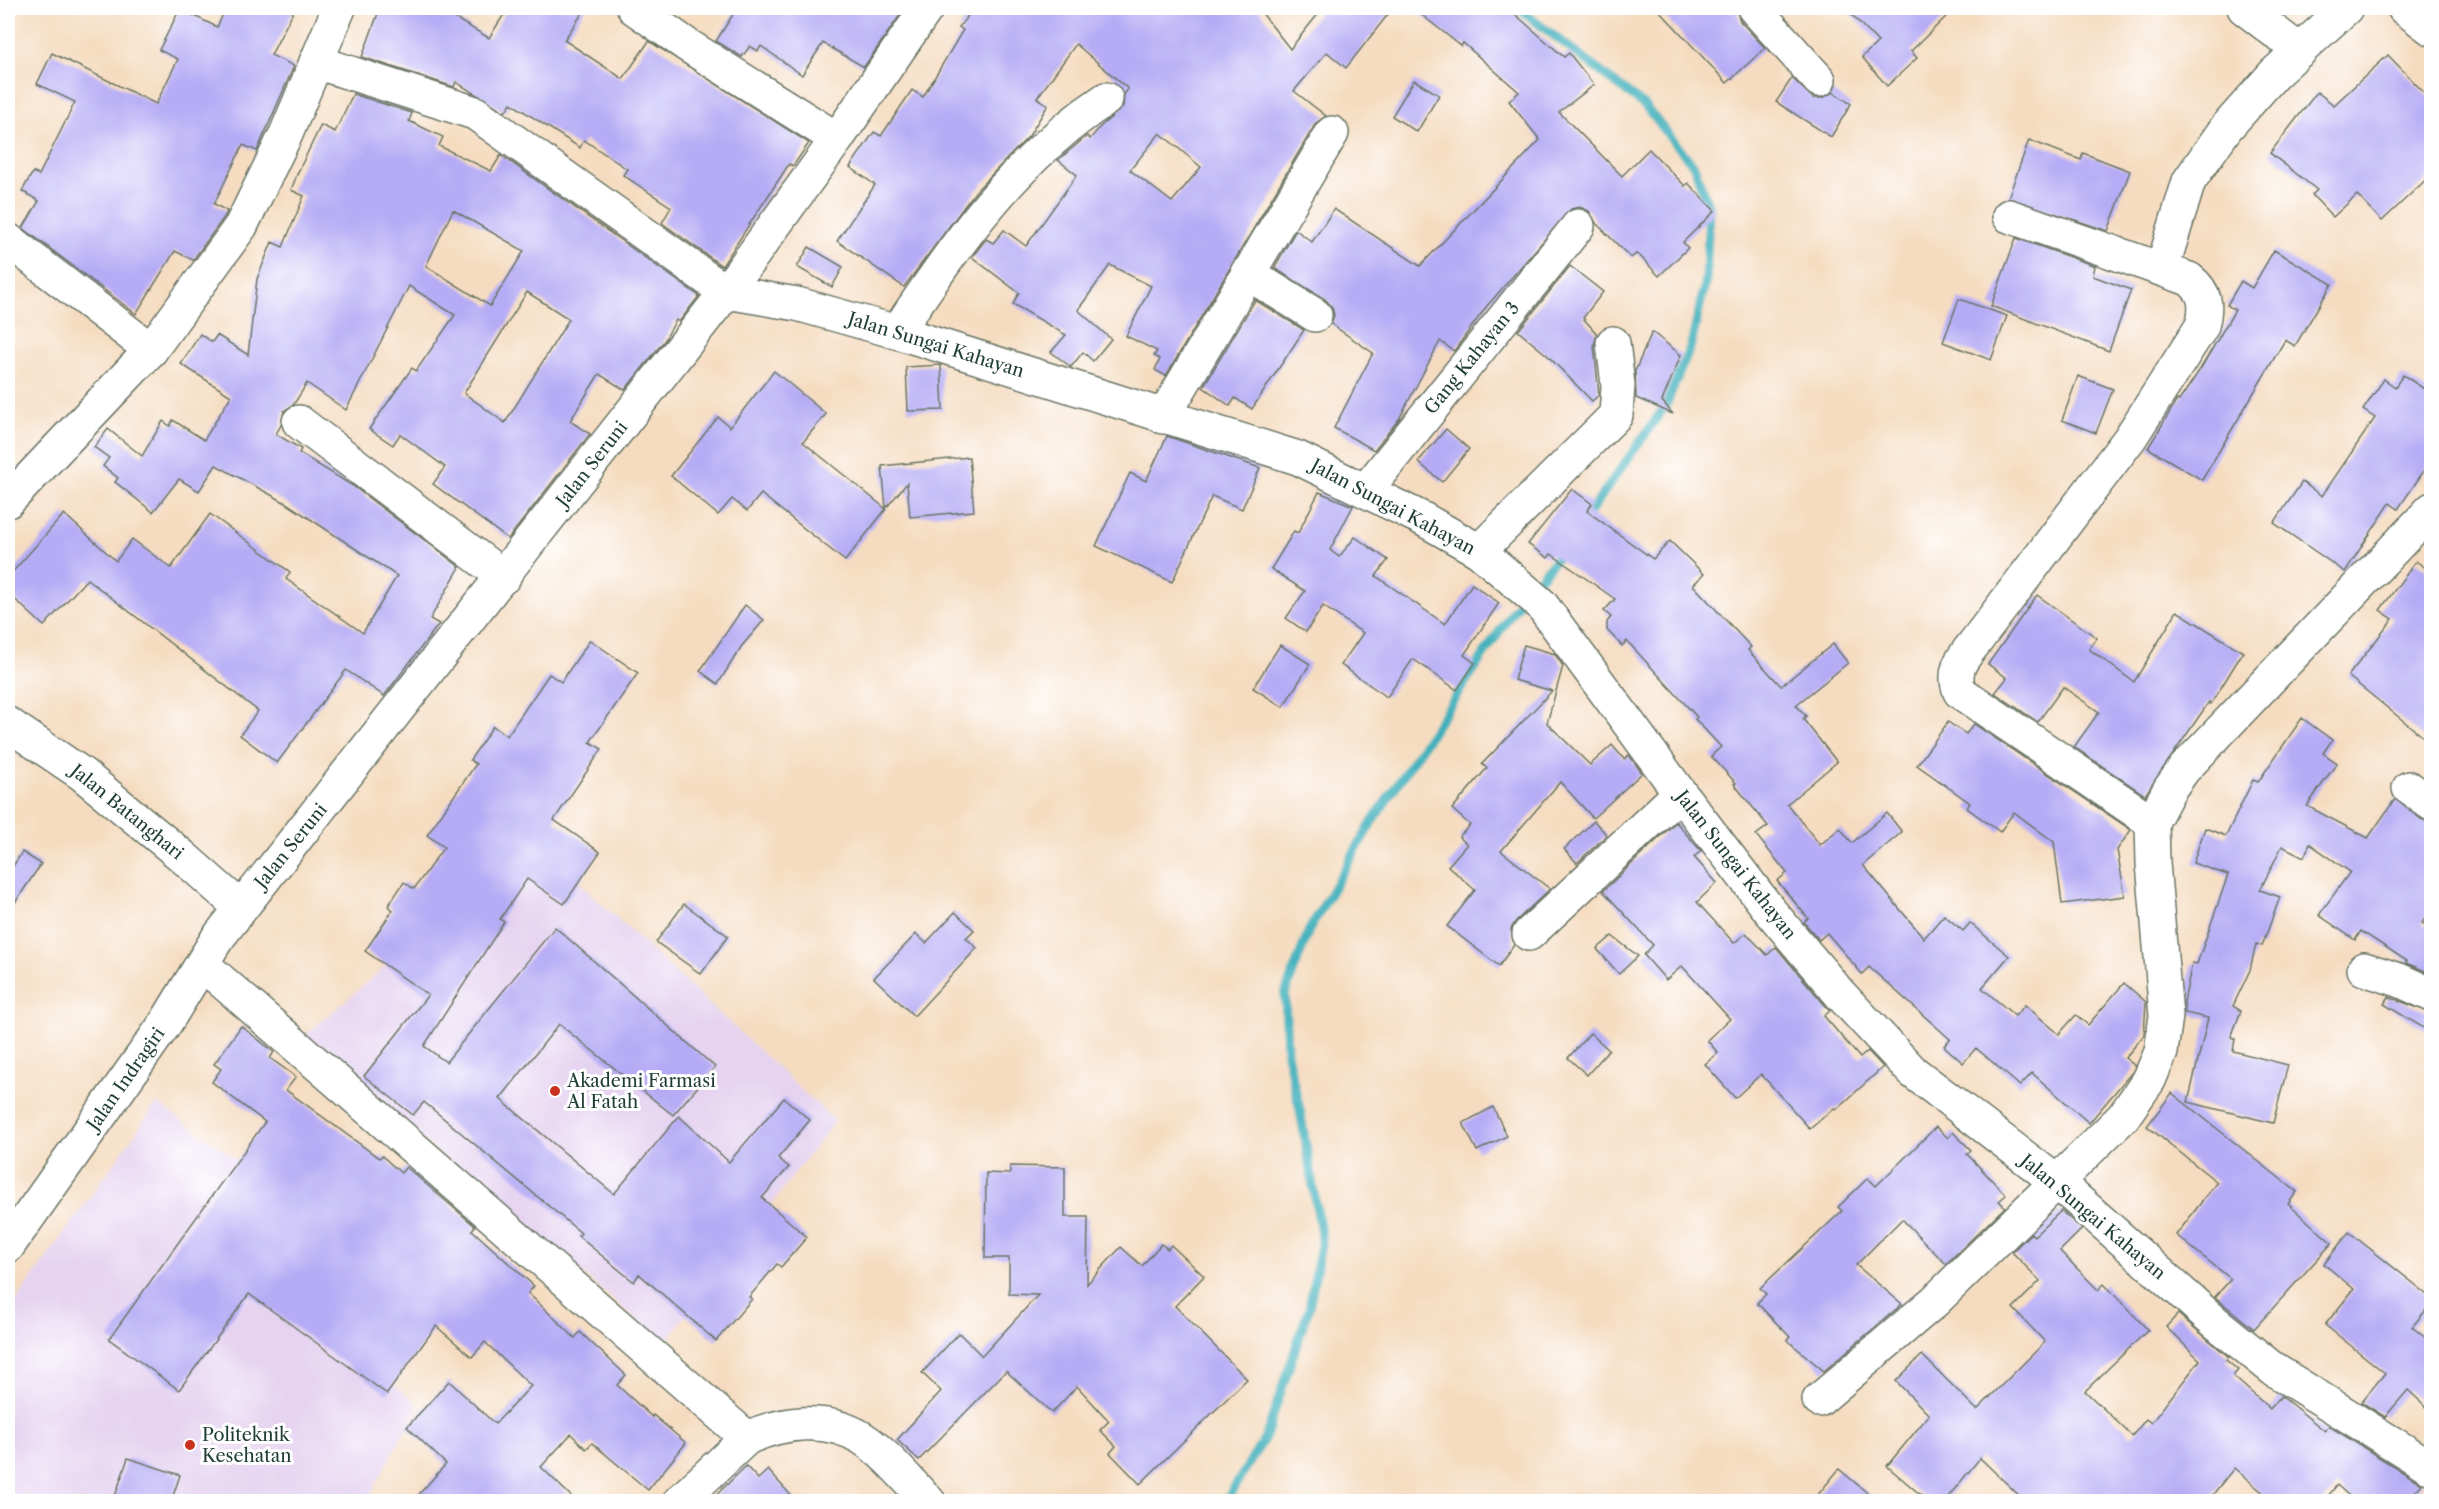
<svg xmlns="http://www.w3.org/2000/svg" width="2439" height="1509" font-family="'Libre Caslon Text',serif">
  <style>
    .built { fill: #e5d3f0 }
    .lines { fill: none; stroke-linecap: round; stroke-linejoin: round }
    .stream { stroke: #40b0bc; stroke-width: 9 }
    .building { fill: #b6acf5; fill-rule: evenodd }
    .minor-casing { stroke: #6a7565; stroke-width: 36 }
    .minor { stroke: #fff; stroke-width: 33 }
    .poi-dot { fill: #c8321e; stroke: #fff; stroke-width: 2 }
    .labels { text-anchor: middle; stroke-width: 6; stroke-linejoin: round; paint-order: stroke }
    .street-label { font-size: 18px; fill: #1f3d34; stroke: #fff }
    .poi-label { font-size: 18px; fill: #1f3d34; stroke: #fff; text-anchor: start }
  </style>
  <rect width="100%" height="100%" fill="#fff"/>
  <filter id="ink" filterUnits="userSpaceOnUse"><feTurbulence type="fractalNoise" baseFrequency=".0167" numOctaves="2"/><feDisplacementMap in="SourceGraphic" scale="12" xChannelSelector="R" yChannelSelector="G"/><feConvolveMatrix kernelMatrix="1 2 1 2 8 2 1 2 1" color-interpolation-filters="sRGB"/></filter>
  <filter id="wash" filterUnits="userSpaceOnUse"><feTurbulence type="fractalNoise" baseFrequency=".008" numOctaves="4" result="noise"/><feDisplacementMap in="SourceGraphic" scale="24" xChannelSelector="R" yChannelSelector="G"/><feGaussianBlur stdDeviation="1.35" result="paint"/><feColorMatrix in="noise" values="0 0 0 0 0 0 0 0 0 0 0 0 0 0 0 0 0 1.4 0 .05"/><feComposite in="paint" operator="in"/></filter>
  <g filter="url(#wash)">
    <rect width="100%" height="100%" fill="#f5dcc0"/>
    <g class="built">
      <path d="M 533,840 L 835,1121 L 665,1343 L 302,1038 Z"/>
      <path d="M 157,1103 L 320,1218 L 277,1290 L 419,1405 L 367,1501 L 8,1502 L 8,1312 Z"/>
    </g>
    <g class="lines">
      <g class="stream">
        <path d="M 1518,8 L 1645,106 L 1694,166 L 1709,208 L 1706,280 L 1691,345 L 1666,405 L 1583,522"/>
        <path d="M 1225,1502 L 1266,1436 L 1309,1308 L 1322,1239 L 1300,1110 L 1287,1054 L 1285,994 L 1309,930 L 1372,822 L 1513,611 L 1563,550"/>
      </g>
    </g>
    <g id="blocks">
      <g class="building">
        <path d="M 226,8 L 295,8 L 271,55 L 294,66 L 257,151 L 243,145 L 214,204 L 227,211 L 225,216 L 193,260 L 175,251 L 136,314 L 23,228 L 39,201 L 22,191 L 33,172 L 39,175 L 75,102 L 37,84 L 52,53 L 156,104 L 178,59 L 159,50 L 180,9 L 217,27 Z"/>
        <path d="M 380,8 L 452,8 L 449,15 L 489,38 L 508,8 L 586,8 L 564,40 L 623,79 L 649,41 L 809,143 L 793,166 L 789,164 L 722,266 L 662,223 L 671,207 L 623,175 L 627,169 L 584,140 L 580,148 L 511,103 L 505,112 L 456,82 L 454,87 L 362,57 Z"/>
        <path d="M 737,8 L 905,8 L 864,67 L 823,43 L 802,75 L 761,46 L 758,51 L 750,46 L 742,57 L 716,41 Z"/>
        <path d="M 974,8 L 1258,8 L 1290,49 L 1323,8 L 1393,8 L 1346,68 L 1327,52 L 1294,91 L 1326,116 L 1316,123 L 1166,376 L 1155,370 L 1160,359 L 1154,356 L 1157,351 L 1126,336 L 1151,286 L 1110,265 L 1078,310 L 1111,339 L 1093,361 L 1083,352 L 1071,367 L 1051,352 L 1066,335 L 1013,304 L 1019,293 L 972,257 L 986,239 L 993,243 L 1004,230 L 1026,246 L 1077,175 L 1058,160 L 1087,136 L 1090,139 L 1100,127 L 1123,107 L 1124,95 L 1128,89 L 1076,44 L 1037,98 L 1048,105 L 1029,136 L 975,192 L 904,287 L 837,241 L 875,185 L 850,167 L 874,132 L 881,136 L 912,90 L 923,97 L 963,30 L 959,27 ZM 1160,133 L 1201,167 L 1172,202 L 1130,170 Z"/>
        <path d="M 1413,8 L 1508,8 L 1564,57 L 1569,53 L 1594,85 L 1559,112 L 1622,176 L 1649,149 L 1685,186 L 1688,183 L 1715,211 L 1683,242 L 1688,248 L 1659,276 L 1640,256 L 1636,254 L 1631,258 L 1596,223 L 1589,211 L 1580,207 L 1571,209 L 1487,306 L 1454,351 L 1440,341 L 1399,419 L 1374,450 L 1334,428 L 1373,353 L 1331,324 L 1334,315 L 1332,307 L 1325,299 L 1274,268 L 1296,230 L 1312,242 L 1334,209 L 1420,266 L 1540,140 L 1509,101 L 1519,92 L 1463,43 L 1461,46 Z"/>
        <path d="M 1657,8 L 1736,8 L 1740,21 L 1765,48 L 1727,83 Z"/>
        <path d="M 1845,8 L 1955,8 L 1911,51 L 1917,58 L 1887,86 L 1862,57 L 1878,42 Z"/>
        <path d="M 2388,55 L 2432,101 L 2432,174 L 2382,221 L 2357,195 L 2333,217 L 2312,195 L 2317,190 L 2270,153 L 2317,92 L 2334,105 Z"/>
        <path d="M 1792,78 L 1813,98 L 1823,98 L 1833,92 L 1851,104 L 1831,137 L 1776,102 Z"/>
        <path d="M 1414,80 L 1439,95 L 1417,132 L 1392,116 Z"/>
        <path d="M 353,94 L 412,113 L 409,121 L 443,137 L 439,146 L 491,171 L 501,155 L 699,296 L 679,322 L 676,320 L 664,341 L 625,390 L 599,374 L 570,421 L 590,434 L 508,539 L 433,484 L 445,467 L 400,434 L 393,445 L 369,429 L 412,368 L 416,371 L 455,315 L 409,286 L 346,410 L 307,383 L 294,404 L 284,411 L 281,425 L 276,434 L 301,449 L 299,453 L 353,486 L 460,567 L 430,619 L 439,624 L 384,696 L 346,670 L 277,763 L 240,735 L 258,711 L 87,579 L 44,626 L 8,593 L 8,577 L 64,514 L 116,561 L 132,539 L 171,568 L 210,514 L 290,572 L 286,579 L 363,633 L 397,576 L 286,503 L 216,465 L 199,491 L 179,479 L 153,512 L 115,482 L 118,478 L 103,466 L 109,458 L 94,447 L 108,429 L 142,456 L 163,421 L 170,426 L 173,420 L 204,440 L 231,396 L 181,364 L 200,334 L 212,342 L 217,335 L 248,355 L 257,279 L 272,242 L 283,247 L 304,196 L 291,190 L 298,172 L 321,125 L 335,132 ZM 453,210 L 524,251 L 490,306 L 426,266 ZM 527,292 L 569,319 L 505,423 L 464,393 Z"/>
        <path d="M 2029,140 L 2081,160 L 2083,153 L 2130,171 L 2108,231 L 2008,198 Z"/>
        <path d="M 2016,238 L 2095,266 L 2093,276 L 2131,290 L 2109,351 L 1991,306 Z"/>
        <path d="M 809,247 L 843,267 L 832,287 L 797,267 Z"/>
        <path d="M 2274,250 L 2332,284 L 2295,346 L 2285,340 L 2202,480 L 2148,448 L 2177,400 L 2179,401 L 2201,368 L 2235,310 L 2227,305 L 2241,281 L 2252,288 Z"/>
        <path d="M 1570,266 L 1603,292 L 1583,318 L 1597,334 L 1594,345 L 1599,395 L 1592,401 L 1547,355 L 1518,331 Z"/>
        <path d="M 1959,299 L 2007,316 L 1991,360 L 1943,342 Z"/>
        <path d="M 1255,300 L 1304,330 L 1252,409 L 1235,398 L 1230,406 L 1203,387 Z"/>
        <path d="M 1652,332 L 1681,355 L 1662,401 L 1673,414 L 1636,398 L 1635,371 Z"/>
        <path d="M 941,365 L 943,410 L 908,411 L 906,367 Z"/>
        <path d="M 774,371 L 826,414 L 803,442 L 886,509 L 845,561 L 761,494 L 747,511 L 732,499 L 718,515 L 671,476 L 718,417 L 730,427 Z"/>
        <path d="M 2403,375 L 2432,394 L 2432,459 L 2398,509 L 2390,503 L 2345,572 L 2274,523 L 2302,482 L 2322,496 L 2375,418 L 2363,410 L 2384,379 L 2395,387 Z"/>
        <path d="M 2078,376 L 2113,389 L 2096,433 L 2062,420 Z"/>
        <path d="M 1446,429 L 1469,449 L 1442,482 L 1418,462 Z"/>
        <path d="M 1167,436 L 1260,468 L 1242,509 L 1212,496 L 1172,582 L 1096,546 L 1130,473 L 1146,481 Z"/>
        <path d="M 969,457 L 974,511 L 910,517 L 907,483 L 886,508 L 882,466 Z"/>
        <path d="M 1572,489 L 1592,504 L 1587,511 L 1653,559 L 1670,541 L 1704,574 L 1693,585 L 1751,647 L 1748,650 L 1781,686 L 1833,644 L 1848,663 L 1796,705 L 1806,716 L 1803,719 L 1837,762 L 1787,804 L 1820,845 L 1840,828 L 1852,843 L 1887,813 L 1902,832 L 1863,865 L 1924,938 L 1944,915 L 1963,931 L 1970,923 L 2009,956 L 1982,988 L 2015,1016 L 2025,1005 L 2059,1034 L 2076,1015 L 2088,1025 L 2124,983 L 2146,1002 L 2144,1035 L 2125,1058 L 2135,1066 L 2133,1071 L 2089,1123 L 2032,1073 L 2020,1086 L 1976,1048 L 1963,1063 L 1944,1046 L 1950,1039 L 1869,967 L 1862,974 L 1827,933 L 1819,940 L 1804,922 L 1808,918 L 1777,881 L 1787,873 L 1756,835 L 1768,826 L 1734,784 L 1736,783 L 1711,756 L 1721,747 L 1695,719 L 1697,717 L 1627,641 L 1622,646 L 1607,630 L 1607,622 L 1611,617 L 1604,611 L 1615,599 L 1551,554 L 1548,558 L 1528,544 Z"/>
        <path d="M 1319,492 L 1353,506 L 1330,550 L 1339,557 L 1355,537 L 1388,560 L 1376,576 L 1445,624 L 1472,584 L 1499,603 L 1464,655 L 1475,663 L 1457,690 L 1413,659 L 1387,697 L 1341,665 L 1363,633 L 1323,606 L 1306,632 L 1286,618 L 1305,591 L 1271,569 L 1294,531 L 1298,533 Z"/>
        <path d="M 2416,561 L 2432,573 L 2432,744 L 2348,676 L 2393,619 L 2380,610 Z"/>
        <path d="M 2037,595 L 2097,638 L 2089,649 L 2134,682 L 2177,611 L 2243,652 L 2211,704 L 2209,702 L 2145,795 L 2074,747 L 2099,712 L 2063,687 L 2038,722 L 1995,693 L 2007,678 L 1988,664 Z"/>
        <path d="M 745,605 L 764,620 L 741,647 L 718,684 L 700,671 Z"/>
        <path d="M 590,640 L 638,673 L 590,742 L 602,749 L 554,820 L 600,852 L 564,904 L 527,879 L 500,919 L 504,922 L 424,1046 L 446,1062 L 555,927 L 715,1067 L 673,1115 L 559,1024 L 500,1099 L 614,1194 L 679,1116 L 729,1162 L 784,1098 L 810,1120 L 778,1158 L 789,1167 L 762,1198 L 807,1237 L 781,1267 L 777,1264 L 749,1297 L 752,1299 L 716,1341 L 639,1274 L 634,1282 L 578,1236 L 581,1233 L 424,1102 L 413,1115 L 364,1076 L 428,995 L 365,951 L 393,910 L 388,906 L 404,882 L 414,889 L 444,847 L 427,835 L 476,764 L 470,760 L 493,726 L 507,736 L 549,674 L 561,682 Z"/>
        <path d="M 1280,645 L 1310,664 L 1283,707 L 1253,688 Z"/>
        <path d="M 1524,645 L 1555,654 L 1563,666 L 1547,723 L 1590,765 L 1612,745 L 1624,759 L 1629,755 L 1642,773 L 1593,818 L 1560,782 L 1501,851 L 1550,889 L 1516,921 L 1511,929 L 1514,945 L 1499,966 L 1447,926 L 1475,890 L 1448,866 L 1467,844 L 1459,837 L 1470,825 L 1452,809 L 1487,768 L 1482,764 L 1552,691 L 1514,680 Z"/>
        <path d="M 2302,718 L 2332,740 L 2323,753 L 2337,763 L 2307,806 L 2368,838 L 2395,799 L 2421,819 L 2432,823 L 2432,909 L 2422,923 L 2428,927 L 2432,921 L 2432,974 L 2406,963 L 2407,961 L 2361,931 L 2355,940 L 2319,915 L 2350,872 L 2310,844 L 2304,857 L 2282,846 L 2260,890 L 2280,897 L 2262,946 L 2256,944 L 2250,970 L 2233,1006 L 2241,1011 L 2231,1037 L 2235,1039 L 2233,1051 L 2288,1065 L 2273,1123 L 2188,1102 L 2208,1018 L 2185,1013 L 2184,1002 L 2192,963 L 2197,964 L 2228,875 L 2193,863 L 2205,828 L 2226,836 L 2253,780 L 2258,782 Z"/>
        <path d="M 1948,722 L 1966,734 L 1974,724 L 2131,830 L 2117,850 L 2125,896 L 2062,904 L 2054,842 L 2014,812 L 2000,832 L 1967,808 L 1970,803 L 1917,765 Z"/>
        <path d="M 1594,821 L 1607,835 L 1577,863 L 1564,849 Z"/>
        <path d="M 1676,822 L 1701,851 L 1694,857 L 1717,883 L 1697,902 L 1734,943 L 1746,933 L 1767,955 L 1776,947 L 1830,1011 L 1824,1016 L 1860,1058 L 1868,1051 L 1883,1067 L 1836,1110 L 1834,1108 L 1810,1129 L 1761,1074 L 1735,1098 L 1705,1064 L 1718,1053 L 1707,1040 L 1730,1019 L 1682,966 L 1666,980 L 1644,955 L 1653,945 L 1603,891 Z"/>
        <path d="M 22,852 L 41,864 L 8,913 L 8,874 Z"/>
        <path d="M 684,904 L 728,936 L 701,974 L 656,942 Z"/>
        <path d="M 955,912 L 974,930 L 966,938 L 977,948 L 914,1016 L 874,978 L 916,934 L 926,943 Z"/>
        <path d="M 1612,936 L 1638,956 L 1619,974 L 1597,949 Z"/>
        <path d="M 2389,997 L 2432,1013 L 2432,1033 L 2384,1004 Z"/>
        <path d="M 241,1026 L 274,1052 L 270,1058 L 296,1077 L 286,1090 L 379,1158 L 382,1156 L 401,1173 L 406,1167 L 475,1226 L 472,1230 L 534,1286 L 528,1293 L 575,1338 L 580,1332 L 626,1375 L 617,1385 L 652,1417 L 653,1415 L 686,1443 L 648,1490 L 592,1443 L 586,1449 L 571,1434 L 541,1467 L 577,1502 L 412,1502 L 446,1464 L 407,1427 L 449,1381 L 495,1424 L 531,1386 L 485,1342 L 472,1357 L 436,1326 L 387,1394 L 249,1294 L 179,1390 L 109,1339 L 265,1122 L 212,1082 L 221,1069 L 214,1064 Z"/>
        <path d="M 1590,1033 L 1609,1050 L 1587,1075 L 1568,1058 Z"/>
        <path d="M 2172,1093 L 2297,1192 L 2288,1204 L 2332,1243 L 2254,1329 L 2215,1297 L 2231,1279 L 2176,1235 L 2217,1182 L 2147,1126 Z"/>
        <path d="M 1493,1107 L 1507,1136 L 1477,1151 L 1463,1123 Z"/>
        <path d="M 1936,1127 L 1948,1138 L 1953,1132 L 1971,1150 L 1967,1154 L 2006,1195 L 1999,1201 L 2005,1207 L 1946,1264 L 1902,1219 L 1856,1265 L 1902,1304 L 1824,1371 L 1787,1340 L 1790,1337 L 1757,1303 L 1766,1294 L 1760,1288 L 1842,1211 L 1838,1207 L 1868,1178 L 1876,1186 Z"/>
        <path d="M 1010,1166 L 1065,1167 L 1065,1217 L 1088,1217 L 1087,1284 L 1121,1247 L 1142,1266 L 1161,1244 L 1168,1249 L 1171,1245 L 1204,1276 L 1175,1306 L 1247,1379 L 1140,1484 L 1110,1453 L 1116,1446 L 1100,1430 L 1109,1421 L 1077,1386 L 1052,1413 L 1006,1371 L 919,1460 L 897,1440 L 941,1391 L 922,1373 L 959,1333 L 982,1356 L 1038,1295 L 1009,1294 L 1009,1258 L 985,1258 L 986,1173 L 1010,1174 Z"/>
        <path d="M 2061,1211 L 2082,1229 L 2060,1251 L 2098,1290 L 2104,1284 L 2148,1330 L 2085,1391 L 2132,1436 L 2146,1419 L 2151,1423 L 2200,1360 L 2166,1327 L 2178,1314 L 2229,1357 L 2226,1360 L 2238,1370 L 2233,1376 L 2270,1409 L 2281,1396 L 2325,1431 L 2329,1426 L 2422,1484 L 2406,1502 L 2356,1502 L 2337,1485 L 2323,1502 L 2274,1502 L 2234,1468 L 2207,1502 L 2026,1502 L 1980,1458 L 1944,1502 L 1929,1502 L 1887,1466 L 1929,1415 L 1896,1381 L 1922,1355 L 1977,1410 L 2045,1342 L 2013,1308 L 2040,1281 L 2012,1252 L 2031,1233 L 2034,1236 Z"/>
        <path d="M 2349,1232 L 2432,1298 L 2432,1303 L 2412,1327 L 2432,1343 L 2432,1412 L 2408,1390 L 2385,1417 L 2361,1402 L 2385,1373 L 2325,1325 L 2354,1289 L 2324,1264 Z"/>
        <path d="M 128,1458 L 180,1475 L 171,1502 L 113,1502 Z"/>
        <path d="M 746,1466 L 758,1479 L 768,1470 L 797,1502 L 709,1502 Z"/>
        <path d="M 1839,1469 L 1878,1502 L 1812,1502 Z"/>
      </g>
    </g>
  </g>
  <g filter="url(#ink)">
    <use href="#blocks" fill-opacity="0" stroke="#6a7565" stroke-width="1.5"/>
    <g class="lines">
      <defs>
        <g id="minor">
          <path d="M 634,8 L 687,45 L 837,139"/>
          <path d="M 1754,8 L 1819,80"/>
          <path d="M 2244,8 L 2300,51"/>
          <path d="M 2404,8 L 2432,29"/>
          <path d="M 316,62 L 475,113 L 726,292 L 797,304 L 897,332 L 1298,458 L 1423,519 L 1479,551 L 1541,604 L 1680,793 L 1771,912 L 1840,994 L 1913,1072 L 2057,1182 L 2215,1322 L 2273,1369 L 2432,1468"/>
          <path d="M 2009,216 L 2189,279 C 2207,293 2207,306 2202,326 L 2130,438 L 1980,636 C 1966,655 1950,667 1960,692 L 2152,822"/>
          <path d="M 8,240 L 151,350"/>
          <path d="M 2162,269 L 2189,181 L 2226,128 L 2274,74 L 2346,8"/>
          <path d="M 1247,273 L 1315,315"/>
          <path d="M 897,332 C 956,243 1016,158 1106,99"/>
          <path d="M 1163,417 L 1332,133"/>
          <path d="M 299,422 L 504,577"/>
          <path d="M 1366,490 L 1578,226"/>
          <path d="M 8,501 L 151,350 L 241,226 L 286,134 L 339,8"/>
          <path d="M 1479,551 L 1616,415 L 1618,385 L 1613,343"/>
          <path d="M 8,724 L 82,774 L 182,856 L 241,908"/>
          <path d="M 2409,788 L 2432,804"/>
          <path d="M 1529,934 L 1680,793"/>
          <path d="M 202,964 L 747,1438 C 782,1422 827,1416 862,1438 C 887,1454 908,1481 929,1502"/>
          <path d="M 2364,969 L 2399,980 L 2432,995"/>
          <path d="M 8,1246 L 165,1024 L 217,939 L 726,292 L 837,139 L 927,8"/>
          <path d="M 1819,1400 L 1935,1301 L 2123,1117 L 2149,1080 L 2161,1052 L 2166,1016 L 2153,863 L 2152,822 L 2169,790 L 2184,769 L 2432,509"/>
          <path d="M 679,1502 L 747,1438"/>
        </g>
      </defs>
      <use href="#minor" class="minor-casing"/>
      <use href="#minor" class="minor"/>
    </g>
  </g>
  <g class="poi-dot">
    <circle cx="555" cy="1091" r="6"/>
    <circle cx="190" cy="1445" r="6"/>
  </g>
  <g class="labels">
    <g class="street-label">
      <text transform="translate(936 345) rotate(17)" y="6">Jalan Sungai Kahayan</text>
      <text transform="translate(1472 358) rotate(-51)" y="6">Gang Kahayan 3</text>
      <text transform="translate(592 464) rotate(-52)" y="6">Jalan Seruni</text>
      <text transform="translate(1393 507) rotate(28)" y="6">Jalan Sungai Kahayan</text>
      <text transform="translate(127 812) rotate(39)" y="6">Jalan Batanghari</text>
      <text transform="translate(291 846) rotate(-51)" y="6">Jalan Seruni</text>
      <text transform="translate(1736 865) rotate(52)" y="6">Jalan Sungai Kahayan</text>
      <text transform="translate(126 1079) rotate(-55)" y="6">Jalan Indragiri</text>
      <text transform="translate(2093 1217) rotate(40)" y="6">Jalan Sungai Kahayan</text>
    </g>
    <g class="poi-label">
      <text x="567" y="1087">Akademi Farmasi<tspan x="567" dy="21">Al Fatah</tspan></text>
      <text x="202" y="1441">Politeknik<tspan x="202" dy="21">Kesehatan</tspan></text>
    </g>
  </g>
  <rect width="2439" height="1509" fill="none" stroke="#fff" stroke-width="30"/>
</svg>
